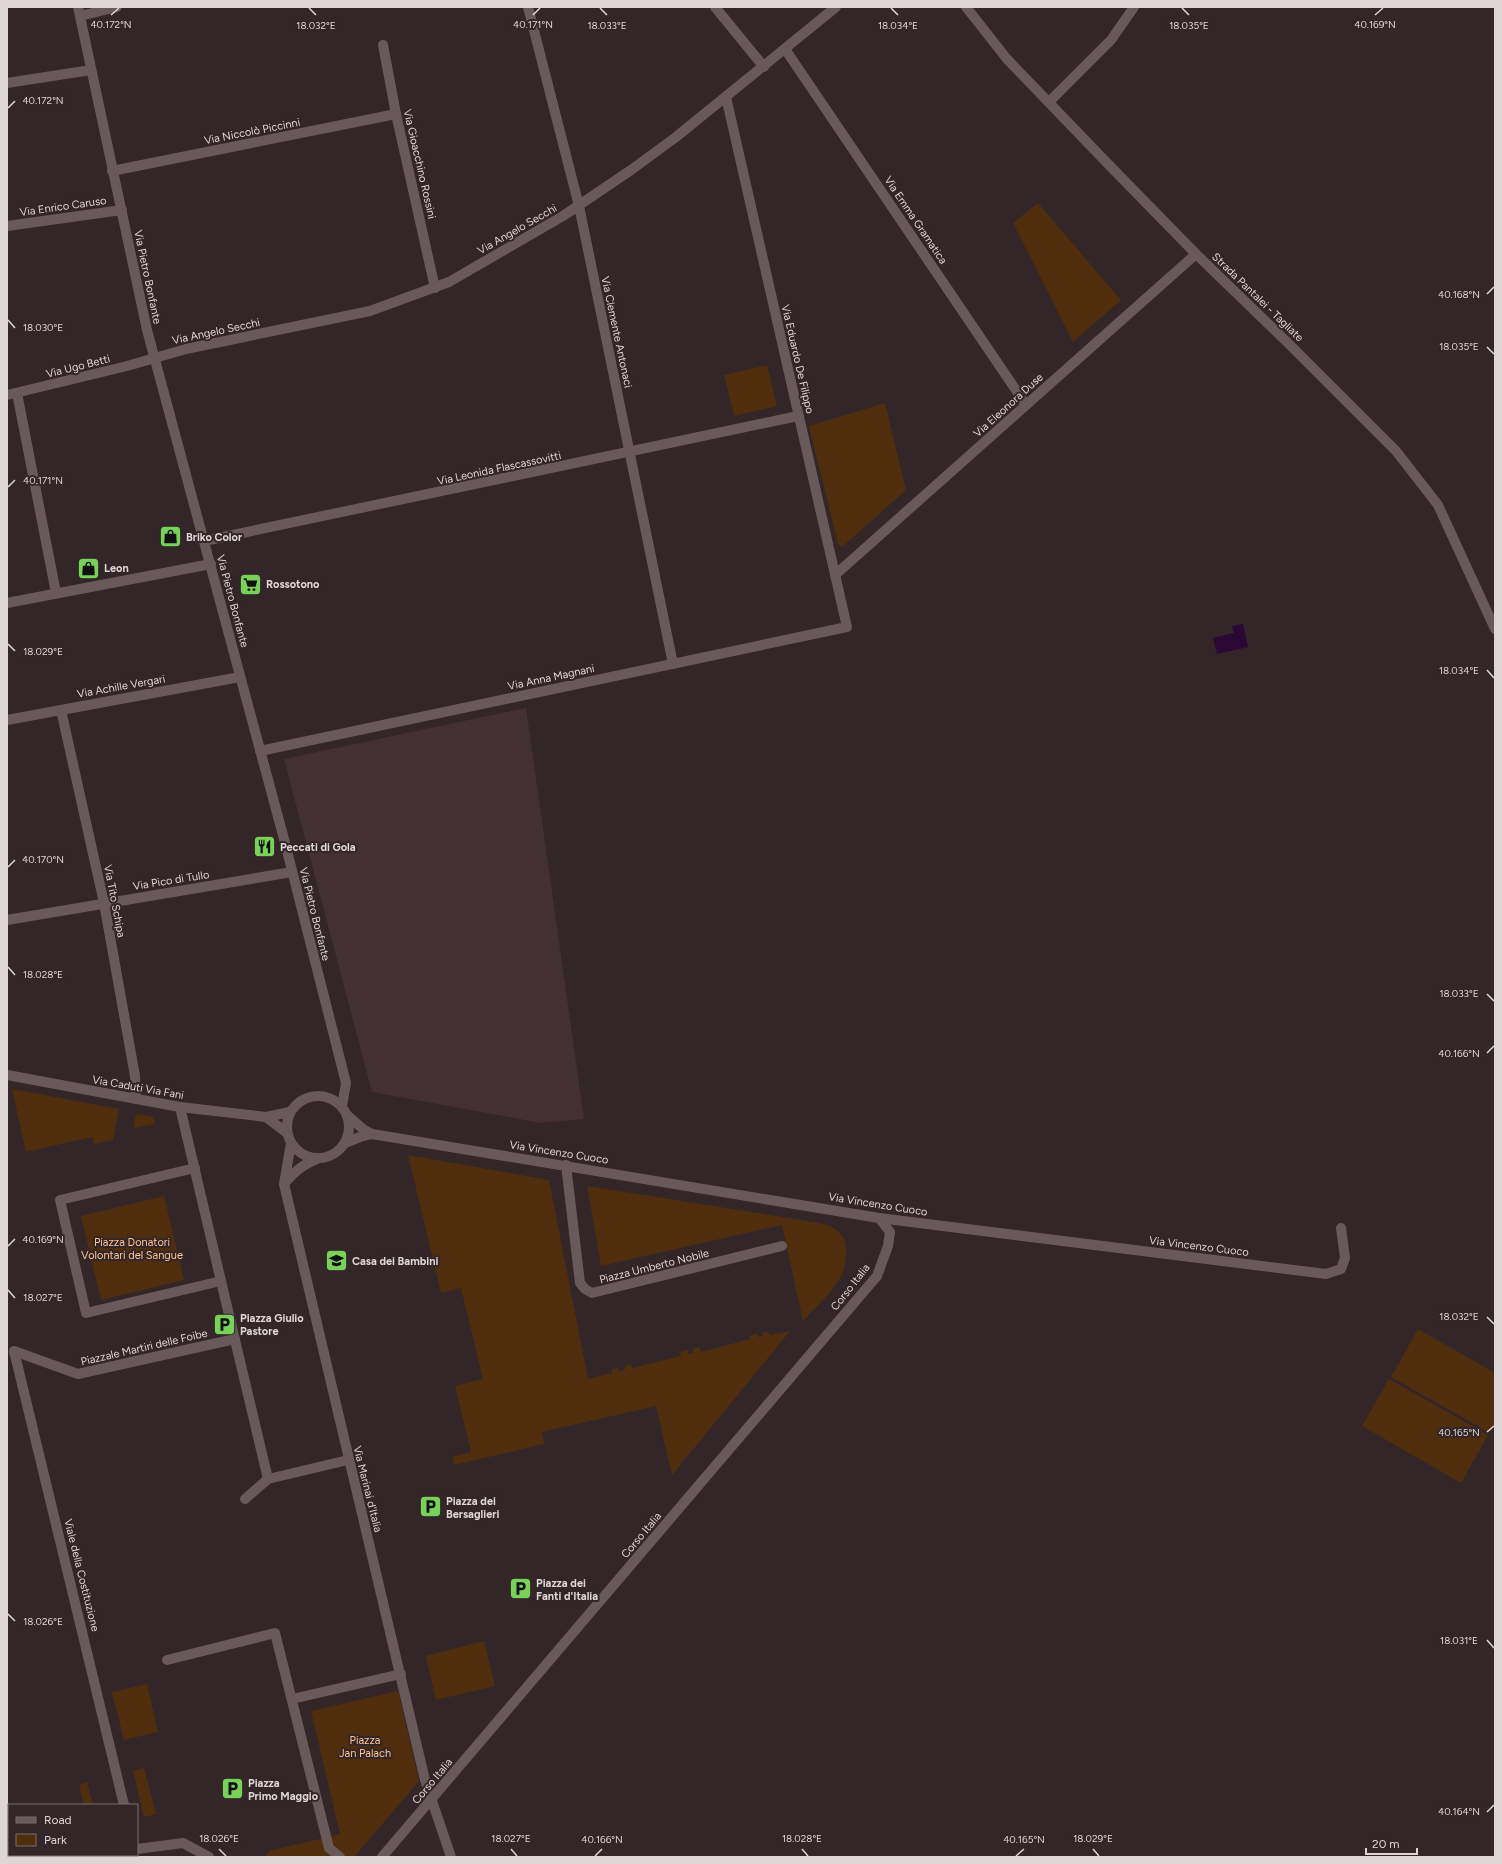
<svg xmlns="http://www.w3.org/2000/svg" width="1502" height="1864" font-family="Figtree,sans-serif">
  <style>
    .built { fill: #433033 }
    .green { fill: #502e0d }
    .water { fill: #2a0735 }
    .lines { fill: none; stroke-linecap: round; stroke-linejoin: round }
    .minor { stroke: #68595b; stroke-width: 10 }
    .ticks { fill: none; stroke: #ddd5d6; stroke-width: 1.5 }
    .labels { text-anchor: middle; stroke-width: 4; stroke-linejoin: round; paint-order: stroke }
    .street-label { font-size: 11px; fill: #ddd5d6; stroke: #332628 }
    .poi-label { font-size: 11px; font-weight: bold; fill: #ddd5d6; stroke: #332628; text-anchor: start }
    .park-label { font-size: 11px; fill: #ffc291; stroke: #332628 }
    .ticks-label { font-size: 10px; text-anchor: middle; fill: #ddd5d6; stroke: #332628; stroke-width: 4; stroke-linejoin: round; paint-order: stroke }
  </style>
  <rect width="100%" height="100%" fill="#332628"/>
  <path class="built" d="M 526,708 L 584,1119 L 541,1123 L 372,1092 L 284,759 Z"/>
  <g class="green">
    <path d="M 1038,203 L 1121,300 L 1073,342 L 1013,223 Z"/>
    <path d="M 767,365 L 777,406 L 734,416 L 724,375 Z"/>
    <path d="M 885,403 L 906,490 L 842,547 L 838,544 L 809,426 Z"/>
    <path d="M 12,1089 L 119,1109 L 113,1140 L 94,1144 L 92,1137 L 26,1152 Z"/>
    <path d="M 136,1114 L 154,1117 L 155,1124 L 133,1128 Z"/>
    <path d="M 408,1155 L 549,1180 L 588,1379 L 612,1373 L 612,1369 L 618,1368 L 619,1371 L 625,1370 L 625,1366 L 631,1364 L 632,1368 L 681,1356 L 680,1352 L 687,1350 L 689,1354 L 693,1353 L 693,1349 L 699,1347 L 701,1352 L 750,1339 L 749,1336 L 757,1334 L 758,1337 L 763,1336 L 762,1333 L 769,1332 L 770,1335 L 790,1331 L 672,1475 L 656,1406 L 542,1432 L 544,1444 L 454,1465 L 452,1457 L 471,1452 L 455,1386 L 483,1379 L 461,1288 L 441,1293 Z"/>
    <path d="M 587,1186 L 820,1223 C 839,1228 848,1236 846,1258 C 845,1261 845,1266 844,1270 C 836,1289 817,1306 803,1321 L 782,1225 L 601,1266 Z"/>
    <path d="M 164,1196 L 184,1280 L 101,1300 L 81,1216 Z"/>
    <path d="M 1418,1329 L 1495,1373 L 1495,1424 L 1490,1433 L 1391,1377 Z"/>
    <path d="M 1389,1379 L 1488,1435 L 1461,1483 L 1362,1426 Z"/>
    <path d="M 484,1641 L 495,1686 L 436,1700 L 426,1656 Z"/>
    <path d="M 147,1684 L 158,1732 L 124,1740 L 112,1692 Z"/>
    <path d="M 398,1691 L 419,1781 L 354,1857 L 265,1857 L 269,1851 L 340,1834 L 311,1711 Z"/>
    <path d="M 144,1768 L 156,1814 L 144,1817 L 133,1771 Z"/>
    <path d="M 87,1782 L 93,1805 L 84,1805 L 79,1785 Z"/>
  </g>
  <path class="water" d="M 1243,624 L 1248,647 L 1217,654 L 1213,638 L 1234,633 L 1232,626 Z"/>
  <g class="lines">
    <g class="minor">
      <path d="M 78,7 L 147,330 L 284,839 L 346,1083 L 342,1106"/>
      <path d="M 528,7 L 579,206 L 673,664"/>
      <path d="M 715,7 L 764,67"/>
      <path d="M 966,7 L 1007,59 L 1110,166 L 1196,254 L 1287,342 L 1396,451 L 1438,505 L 1495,629"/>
      <path d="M 80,16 L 117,7"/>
      <path d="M 383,45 L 396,114 L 435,288"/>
      <path d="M 785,49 L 1026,405"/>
      <path d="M 7,83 L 91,70"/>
      <path d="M 1049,102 L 1111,40 L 1134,7"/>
      <path d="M 112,171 L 396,114"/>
      <path d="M 7,226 L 122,210"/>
      <path d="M 17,393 L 56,593"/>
      <path d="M 7,395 L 127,366 L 186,349 L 370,311 L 449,282 L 563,216 L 631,170 L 676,137 L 836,7"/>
      <path d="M 204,541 L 798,416"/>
      <path d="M 835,575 L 1196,254"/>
      <path d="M 7,603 L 211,564"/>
      <path d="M 61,710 L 104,903 L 135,1076 L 136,1099"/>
      <path d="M 7,720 L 240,677"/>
      <path d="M 260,751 L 847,627 L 726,97"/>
      <path d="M 7,920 L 292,872"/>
      <path d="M 7,1075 L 180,1107 L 266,1117 L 290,1112"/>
      <circle cx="318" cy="1127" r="31"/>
      <path d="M 180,1107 L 221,1281 L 86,1313 L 60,1200 L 195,1168"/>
      <path d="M 347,1115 L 363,1129 L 372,1134 L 879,1218 L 1326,1274 L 1341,1269 L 1345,1258 L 1341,1228"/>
      <path d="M 266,1117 L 287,1133"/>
      <path d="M 291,1143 L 284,1184 L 425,1780 L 451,1857"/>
      <path d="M 345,1143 L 360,1137 L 372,1134"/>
      <path d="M 566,1165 L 580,1283 L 585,1289 L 592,1293 L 782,1246"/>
      <path d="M 284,1184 C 294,1172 302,1165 317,1159"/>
      <path d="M 221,1281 L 268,1479"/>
      <path d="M 14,1351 L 124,1805"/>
      <path d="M 14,1351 L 78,1374 L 235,1339"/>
      <path d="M 245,1499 L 268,1479 L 348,1460"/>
      <path d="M 167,1660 L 275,1633 L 329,1848 L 340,1857"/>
      <path d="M 292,1699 L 401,1674"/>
      <path d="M 137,1849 L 183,1843 L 209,1857"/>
      <path d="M 109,1857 L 116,1855"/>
      <path d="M 382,1857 L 877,1276 L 888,1246 L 890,1232 L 879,1218"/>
    </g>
  </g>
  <path class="ticks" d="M 309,8 L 316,15M 600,8 L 607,15M 891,8 L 898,15M 1182,8 L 1189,15M 111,15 L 119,8M 533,15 L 540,8M 1375,15 L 1383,8M 8,108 L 15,101M 1487,294 L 1494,287M 8,320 L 15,328M 1487,347 L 1494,354M 8,487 L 15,480M 8,644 L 15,651M 1487,670 L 1494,678M 8,867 L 15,860M 8,967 L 15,975M 1487,994 L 1494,1001M 1487,1053 L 1494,1046M 8,1246 L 15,1239M 8,1290 L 15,1298M 1487,1317 L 1494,1324M 1487,1432 L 1494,1426M 8,1614 L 15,1621M 1487,1640 L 1494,1648M 1487,1812 L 1494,1805M 219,1849 L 226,1856M 511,1849 L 517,1856M 802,1849 L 808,1856M 1093,1849 L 1099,1856M 595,1856 L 602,1849M 1016,1856 L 1024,1849"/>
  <defs>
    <symbol id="shop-square" viewBox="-11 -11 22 22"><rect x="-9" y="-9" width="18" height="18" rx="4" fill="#78d158" stroke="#332628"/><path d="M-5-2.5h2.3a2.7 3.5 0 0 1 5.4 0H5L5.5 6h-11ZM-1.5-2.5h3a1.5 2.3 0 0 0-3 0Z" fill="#111"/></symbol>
    <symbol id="supermarket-square" viewBox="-11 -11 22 22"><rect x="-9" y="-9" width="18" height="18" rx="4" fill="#78d158" stroke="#332628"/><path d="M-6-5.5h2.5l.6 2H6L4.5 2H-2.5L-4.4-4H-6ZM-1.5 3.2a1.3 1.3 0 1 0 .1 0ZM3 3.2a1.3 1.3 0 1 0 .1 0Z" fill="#111"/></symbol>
    <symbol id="restaurant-square" viewBox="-11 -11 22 22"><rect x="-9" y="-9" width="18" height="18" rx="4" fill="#78d158" stroke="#332628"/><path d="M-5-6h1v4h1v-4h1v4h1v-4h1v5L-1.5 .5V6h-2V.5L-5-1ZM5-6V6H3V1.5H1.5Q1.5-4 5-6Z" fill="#111"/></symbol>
    <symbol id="school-square" viewBox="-11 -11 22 22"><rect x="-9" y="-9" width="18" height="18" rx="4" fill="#78d158" stroke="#332628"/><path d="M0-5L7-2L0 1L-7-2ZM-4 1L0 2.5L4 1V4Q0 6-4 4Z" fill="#111"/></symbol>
    <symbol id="parking-square" viewBox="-11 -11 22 22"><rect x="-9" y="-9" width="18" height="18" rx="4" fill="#78d158" stroke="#332628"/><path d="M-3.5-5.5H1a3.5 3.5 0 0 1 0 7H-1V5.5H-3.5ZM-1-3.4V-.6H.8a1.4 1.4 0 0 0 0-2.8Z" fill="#111"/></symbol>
  </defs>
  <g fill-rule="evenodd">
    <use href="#shop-square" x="158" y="524" width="25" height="25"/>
    <use href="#shop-square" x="76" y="556" width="25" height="25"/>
    <use href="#supermarket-square" x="238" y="572" width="25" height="25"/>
    <use href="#restaurant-square" x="252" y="834" width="25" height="25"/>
    <use href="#school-square" x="324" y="1248" width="25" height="25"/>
    <use href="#parking-square" x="212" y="1312" width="25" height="25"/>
    <use href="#parking-square" x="418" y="1494" width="25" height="25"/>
    <use href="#parking-square" x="508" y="1576" width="25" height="25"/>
    <use href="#parking-square" x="220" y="1776" width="25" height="25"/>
  </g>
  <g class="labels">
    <g class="street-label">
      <text transform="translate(252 131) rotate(-11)" y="4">Via Niccolò Piccinni</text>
      <text transform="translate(420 164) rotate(77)" y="4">Via Gioacchino Rossini</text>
      <text transform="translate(63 206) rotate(-8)" y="4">Via Enrico Caruso</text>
      <text transform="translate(916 220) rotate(56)" y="4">Via Emma Gramatica</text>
      <text transform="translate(517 229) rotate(-30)" y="4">Via Angelo Secchi</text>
      <text transform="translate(148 277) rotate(78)" y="4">Via Pietro Bonfante</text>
      <text transform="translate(1258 297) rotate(44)" y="4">Strada Pantalei - Tagliate</text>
      <text transform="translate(216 331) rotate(-12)" y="4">Via Angelo Secchi</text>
      <text transform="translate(617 332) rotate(78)" y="4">Via Clemente Antonaci</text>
      <text transform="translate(798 359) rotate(77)" y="4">Via Eduardo De Filippo</text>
      <text transform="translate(78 366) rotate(-14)" y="4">Via Ugo Betti</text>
      <text transform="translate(1008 405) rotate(-42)" y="4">Via Eleonora Duse</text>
      <text transform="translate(499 468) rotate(-12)" y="4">Via Leonida Flascassovitti</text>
      <text transform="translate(233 601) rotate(75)" y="4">Via Pietro Bonfante</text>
      <text transform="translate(551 677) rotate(-12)" y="4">Via Anna Magnani</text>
      <text transform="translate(121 686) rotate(-10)" y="4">Via Achille Vergari</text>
      <text transform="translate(171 880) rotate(-9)" y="4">Via Pico di Tullo</text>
      <text transform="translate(115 901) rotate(79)" y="4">Via Tito Schipa</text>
      <text transform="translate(315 914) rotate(76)" y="4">Via Pietro Bonfante</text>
      <text transform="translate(138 1087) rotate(10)" y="4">Via Caduti Via Fani</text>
      <text transform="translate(559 1152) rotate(9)" y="4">Via Vincenzo Cuoco</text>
      <text transform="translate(878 1204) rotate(9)" y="4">Via Vincenzo Cuoco</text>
      <text transform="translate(1199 1246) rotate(7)" y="4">Via Vincenzo Cuoco</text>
      <text transform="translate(654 1266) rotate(-14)" y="4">Piazza Umberto Nobile</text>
      <text transform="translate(850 1287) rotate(-52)" y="4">Corso Italia</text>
      <text transform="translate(144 1347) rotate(-13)" y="4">Piazzale Martiri delle Foibe</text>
      <text transform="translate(368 1489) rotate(76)" y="4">Via Marinai d'Italia</text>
      <text transform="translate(641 1535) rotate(-50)" y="4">Corso Italia</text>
      <text transform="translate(82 1575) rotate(76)" y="4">Viale della Costituzione</text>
      <text transform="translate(432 1781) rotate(-50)" y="4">Corso Italia</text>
    </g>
    <g class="poi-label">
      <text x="186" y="541">Briko Color</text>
      <text x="104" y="572">Leon</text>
      <text x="266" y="588">Rossotono</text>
      <text x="280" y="851">Peccati di Gola</text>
      <text x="352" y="1265">Casa dei Bambini</text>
      <text x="240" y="1322">Piazza Giulio<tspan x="240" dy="13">Pastore</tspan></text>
      <text x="446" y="1505">Piazza dei<tspan x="446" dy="13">Bersaglieri</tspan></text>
      <text x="536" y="1587">Piazza dei<tspan x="536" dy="13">Fanti d'Italia</tspan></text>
      <text x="248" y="1787">Piazza<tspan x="248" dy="13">Primo Maggio</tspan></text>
    </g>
    <g class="park-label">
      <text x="132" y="1246">Piazza Donatori<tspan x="132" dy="13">Volontari del Sangue</tspan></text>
      <text x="365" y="1744">Piazza<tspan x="365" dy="13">Jan Palach</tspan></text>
    </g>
  </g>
  <g class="ticks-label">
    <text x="111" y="28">40.172°N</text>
    <text x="1375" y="28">40.169°N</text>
    <text x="533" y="28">40.171°N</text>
    <text x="607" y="29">18.033°E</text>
    <text x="898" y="29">18.034°E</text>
    <text x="316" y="29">18.032°E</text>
    <text x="1189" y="29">18.035°E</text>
    <text x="43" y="104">40.172°N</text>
    <text x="1459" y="298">40.168°N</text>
    <text x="43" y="331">18.030°E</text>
    <text x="1459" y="350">18.035°E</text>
    <text x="43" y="484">40.171°N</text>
    <text x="43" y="655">18.029°E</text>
    <text x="1459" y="674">18.034°E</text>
    <text x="43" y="863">40.170°N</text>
    <text x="43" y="978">18.028°E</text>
    <text x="1459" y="997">18.033°E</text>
    <text x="1459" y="1057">40.166°N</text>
    <text x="43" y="1243">40.169°N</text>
    <text x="43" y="1301">18.027°E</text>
    <text x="1459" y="1320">18.032°E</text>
    <text x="1459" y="1436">40.165°N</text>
    <text x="43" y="1625">18.026°E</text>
    <text x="1459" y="1644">18.031°E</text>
    <text x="1459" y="1815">40.164°N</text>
    <text x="219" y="1842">18.026°E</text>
    <text x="511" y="1842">18.027°E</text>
    <text x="802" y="1842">18.028°E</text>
    <text x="1093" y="1842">18.029°E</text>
    <text x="602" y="1843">40.166°N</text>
    <text x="1024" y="1843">40.165°N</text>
  </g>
  <rect width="1502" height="1864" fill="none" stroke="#ddd5d6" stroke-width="16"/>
  <rect x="8" y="1804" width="130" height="52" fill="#332628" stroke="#776c6e"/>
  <rect x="16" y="1817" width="20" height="6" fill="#68595b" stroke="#776c6e"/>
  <text x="44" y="1824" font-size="12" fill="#ddd5d6">Road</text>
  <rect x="16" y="1834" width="20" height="12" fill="#502e0d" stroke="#776c6e"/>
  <text x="44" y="1844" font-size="12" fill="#ddd5d6">Park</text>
  <path d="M1366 1848v6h51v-6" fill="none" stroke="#ddd5d6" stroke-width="2"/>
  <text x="1372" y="1848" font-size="12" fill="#ddd5d6" stroke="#332628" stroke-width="3" paint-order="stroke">20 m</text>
</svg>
